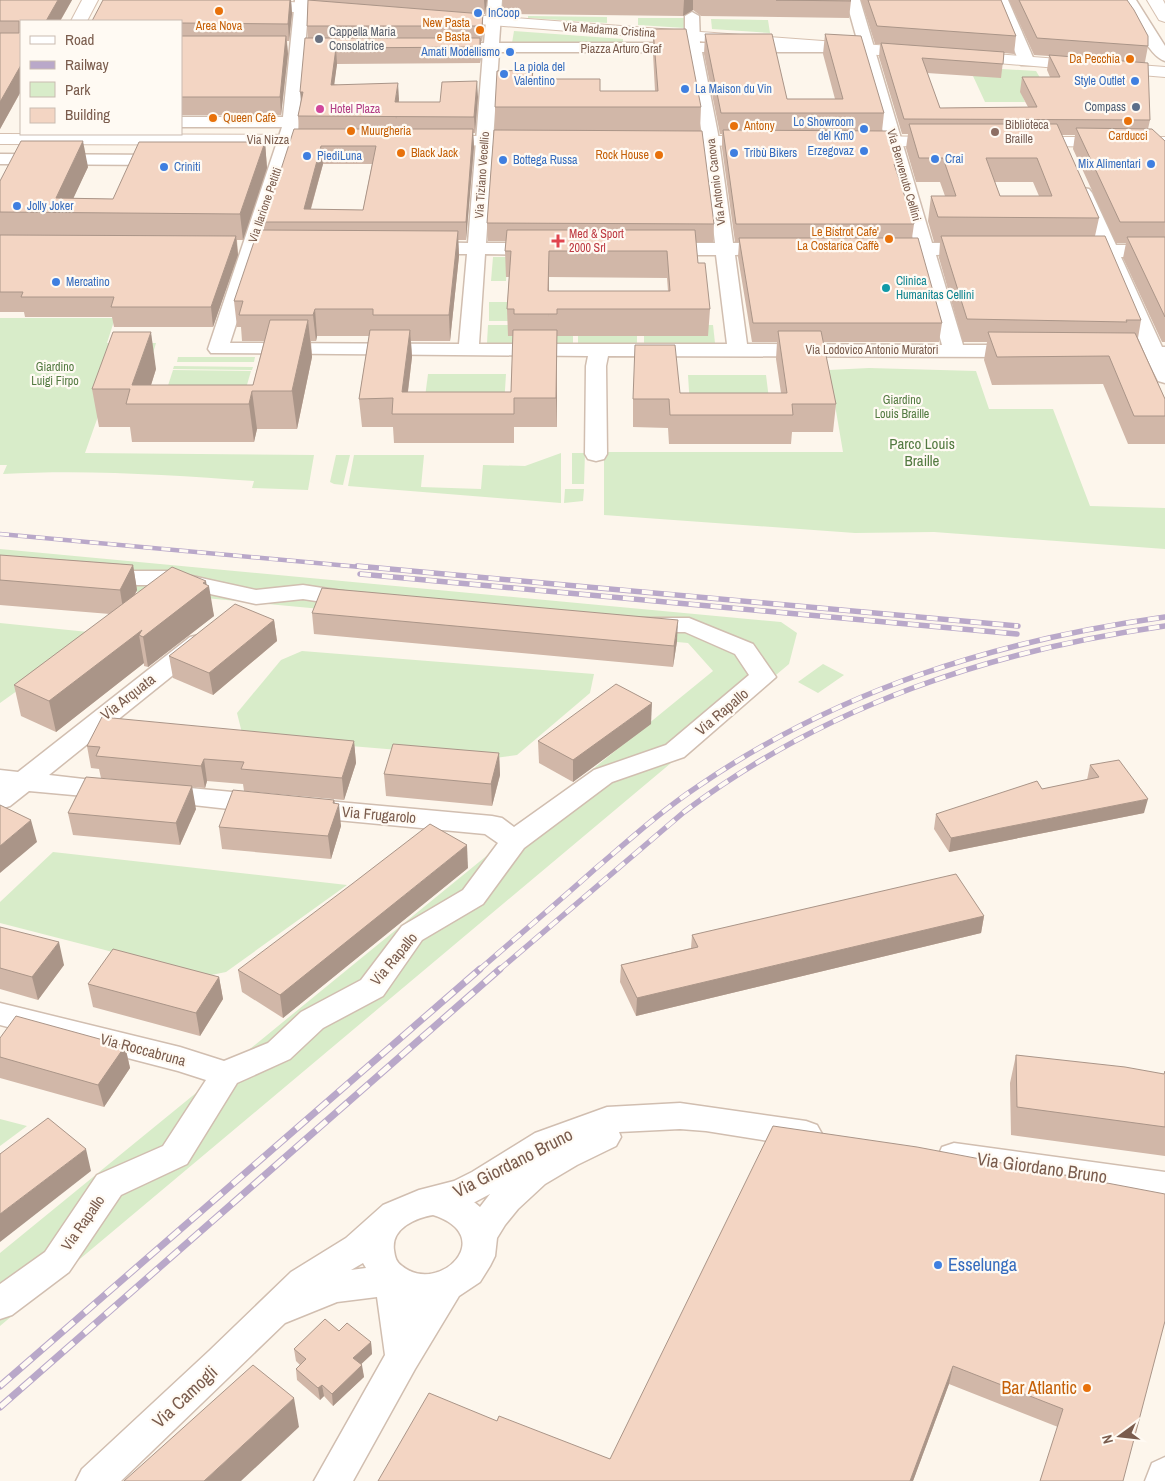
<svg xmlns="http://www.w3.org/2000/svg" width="1165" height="1481" font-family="'Archivo Narrow',sans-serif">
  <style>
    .green { fill: #d8ecc9 }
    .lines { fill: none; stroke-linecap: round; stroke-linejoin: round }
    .street-casing { stroke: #d1beb0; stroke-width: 3 }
    .secondary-casing { stroke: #d6c0b0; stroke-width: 2 }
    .street { fill: #fff; fill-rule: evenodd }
    .secondary { fill: #fff; fill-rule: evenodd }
    .rail-far2-casing { stroke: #b9a8c9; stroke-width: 4.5 }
    .rail-far1-casing { stroke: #b9a8c9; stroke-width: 5.5 }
    .rail-casing { stroke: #b9a8c9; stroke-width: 7 }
    .rail-far2 { stroke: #fffaf3; stroke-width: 3; stroke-dasharray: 9; stroke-linecap: butt }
    .rail-far1 { stroke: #fffaf3; stroke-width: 4; stroke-dasharray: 11; stroke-linecap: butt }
    .rail { stroke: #fffaf3; stroke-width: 5; stroke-dasharray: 14; stroke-linecap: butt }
    .wall { fill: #d1b7a8; fill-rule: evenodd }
    .shaded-wall { fill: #aa9588 }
    .building { fill: #f3d5c3; stroke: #aa9588; fill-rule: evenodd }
    .food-dot { fill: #e8710a; stroke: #fffaf3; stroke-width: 2 }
    .shop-dot { fill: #3f7fe0; stroke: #fffaf3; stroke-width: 2 }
    .worship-dot { fill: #6b7280; stroke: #fffaf3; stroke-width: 2 }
    .service-dot { fill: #5c6f8a; stroke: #fffaf3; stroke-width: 2 }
    .hotel-dot { fill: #d1479c; stroke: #fffaf3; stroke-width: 2 }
    .education-dot { fill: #8d6e63; stroke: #fffaf3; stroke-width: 2 }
    .health-dot { fill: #e0444e; stroke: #fffaf3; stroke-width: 2 }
    .culture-dot { fill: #0f9aa8; stroke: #fffaf3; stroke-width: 2 }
    .labels { text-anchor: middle; stroke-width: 4.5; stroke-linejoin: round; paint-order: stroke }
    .far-shop-label { font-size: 12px; fill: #366cbe; stroke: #fffaf3; text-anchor: start }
    .far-food-label { font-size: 12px; fill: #c56008; stroke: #fffaf3; text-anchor: end }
    .far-street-label { font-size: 12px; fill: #7a5c4d; stroke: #fffaf3 }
    .far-worship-label { font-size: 12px; fill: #5b616d; stroke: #fffaf3; text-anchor: start }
    .far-service-label { font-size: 12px; fill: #4e5e75; stroke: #fffaf3; text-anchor: end }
    .far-hotel-label { font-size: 12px; fill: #b23c85; stroke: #fffaf3; text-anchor: start }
    .far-education-label { font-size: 12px; fill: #785e54; stroke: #fffaf3; text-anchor: start }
    .far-health-label { font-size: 12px; fill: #be3a42; stroke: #fffaf3; text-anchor: start }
    .far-culture-label { font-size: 12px; fill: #0d838f; stroke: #fffaf3; text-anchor: start }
    .far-park-label { font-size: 12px; fill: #537a41; stroke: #fffaf3 }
    .park-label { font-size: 15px; fill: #537a41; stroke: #fffaf3 }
    .street-label { font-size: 15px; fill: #7a5c4d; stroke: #fffaf3 }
    .near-street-label { font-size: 18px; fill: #7a5c4d; stroke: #fffaf3 }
    .near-shop-label { font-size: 18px; fill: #366cbe; stroke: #fffaf3; text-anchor: start }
    .near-food-label { font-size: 18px; fill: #c56008; stroke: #fffaf3; text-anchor: end }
  </style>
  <rect width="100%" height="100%" fill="#fdf6ec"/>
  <g class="green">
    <path d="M 528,16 L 607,17 L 607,23 L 528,18 Z"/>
    <path d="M 638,18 L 684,18 L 685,28 L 638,25 Z"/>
    <path d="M 711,19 L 768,20 L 770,33 L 712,29 Z"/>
    <path d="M 514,31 L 623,39 L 623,44 L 512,43 Z"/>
    <path d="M 1002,69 L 1036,71 L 1048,91 L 1021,92 L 1025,102 L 985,102 L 973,76 Z"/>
    <path d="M 493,257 L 525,257 L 507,262 L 506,281 L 491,281 Z"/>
    <path d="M 489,302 L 510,302 L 509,321 L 489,321 Z"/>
    <path d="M 0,318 L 115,318 L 107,343 L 156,343 L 150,363 L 117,363 L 85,453 L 314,455 L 308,490 L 252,488 L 254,481 C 171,475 86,469 3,474 L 7,465 L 0,465 Z"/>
    <path d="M 488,325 L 509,325 L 573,336 L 573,343 L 487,343 Z"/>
    <path d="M 707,325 L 713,325 L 715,343 L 644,343 L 644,336 Z"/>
    <rect x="578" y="336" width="59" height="7"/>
    <path d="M 178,357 L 255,357 L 254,362 L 177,362 Z"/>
    <path d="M 174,366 L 253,367 L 252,370 L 173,369 Z"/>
    <path d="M 869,368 L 976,371 L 989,409 L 1053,409 L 1090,506 L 1165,508 L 1165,549 L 934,532 L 855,533 L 604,515 L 604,452 L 843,452 L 829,370 Z"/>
    <path d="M 173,370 L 251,371 L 242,402 L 163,401 Z"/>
    <path d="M 428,374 L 506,374 L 504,406 L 424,405 Z"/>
    <path d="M 688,375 L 766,375 L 770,407 L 690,406 Z"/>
    <path d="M 561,453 L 561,503 L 348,486 L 354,455 L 424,455 L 421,487 L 481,489 L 483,465 L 525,466 Z"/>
    <path d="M 572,453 L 585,453 L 584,484 L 572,484 Z"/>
    <path d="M 336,455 L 350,455 L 343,485 L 334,484 L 330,482 Z"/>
    <path d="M 565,489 L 584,489 L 583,501 L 564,503 Z"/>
    <path d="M 0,549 L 781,622 L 797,633 L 789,664 L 0,1326 L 0,1253 L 713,671 L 688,643 L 0,579 Z"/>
    <path d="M 0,623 L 98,633 L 0,703 Z"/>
    <path d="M 302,651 L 594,674 L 590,693 L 517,755 L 495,758 L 243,737 L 237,713 L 281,660 Z"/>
    <path d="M 823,664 L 844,675 L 818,693 L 798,682 Z"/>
    <path d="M 53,852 L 347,885 L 226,972 L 206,976 L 0,923 L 0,902 Z"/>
    <path d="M 0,1119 L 27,1126 L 0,1146 Z"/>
  </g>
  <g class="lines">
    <defs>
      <g id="street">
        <path d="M 295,0 L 309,0 L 298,132 L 230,343 L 459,344 L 467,254 L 423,254 L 416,252 L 414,248 L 416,244 L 423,242 L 468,243 L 483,52 L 444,53 L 436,48 L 444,43 L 484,43 L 488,0 L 502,0 L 499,43 L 685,43 L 685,16 L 692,12 L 699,16 L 700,43 L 833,44 L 836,47 L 828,52 L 702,52 L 718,134 L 733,243 L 774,243 L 781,245 L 783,249 L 781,253 L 735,255 L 747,344 L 942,345 L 917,255 L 879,253 L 877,249 L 879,245 L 914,243 L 846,0 L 860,0 L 932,243 L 974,243 L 981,245 L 983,249 L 981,253 L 936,255 L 963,345 L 1022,345 L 1029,347 L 1032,351 L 1029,355 L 1022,357 L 608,356 L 606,366 L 607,454 L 604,459 L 596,461 L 588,459 L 585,454 L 586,366 L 588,356 L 211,353 L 208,349 L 282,127 L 181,127 L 181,117 L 283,117 ZM 499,52 L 687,52 L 702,134 L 715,243 L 661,243 L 654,245 L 652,249 L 654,253 L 661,255 L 716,255 L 727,344 L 479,344 L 485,254 L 542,255 L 549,253 L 551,249 L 549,245 L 542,243 L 486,243 Z"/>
        <path d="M 994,0 L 1008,0 L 1035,62 L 1033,65 L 1021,65 L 1019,62 Z"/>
        <path d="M 1122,0 L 1136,0 L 1165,46 L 1165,61 C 1149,57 1130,15 1122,0 Z"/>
        <path d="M 0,154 L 167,155 L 173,156 L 176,160 L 173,164 L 167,165 L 0,164 Z"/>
        <path d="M 1083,188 L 1089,189 L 1092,193 L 1116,245 L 1165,245 L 1165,257 L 1121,257 L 1162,347 L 1165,347 L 1165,383 L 1158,381 L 1147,359 L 1101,356 L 1098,352 L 1101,348 L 1141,347 L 1102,257 L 1069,255 L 1067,251 L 1069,247 L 1097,245 L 1074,193 L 1077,189 Z"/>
        <path d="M 99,571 L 169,571 L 256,590 L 303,585 L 355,593 L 363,595 L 367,600 L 363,605 L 355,607 L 303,599 L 256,604 L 169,585 L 99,585 L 91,583 L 87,578 L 91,573 Z"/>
        <path d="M 642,618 L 689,618 L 753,644 L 776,677 L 684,757 L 612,782 L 524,848 L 483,904 L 422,940 L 383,996 L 323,1028 L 290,1059 L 237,1083 L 187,1164 L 121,1195 L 69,1272 L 12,1315 L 0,1319 L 0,1284 L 45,1252 L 97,1175 L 163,1146 L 206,1080 L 178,1071 L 0,1025 L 0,1003 L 180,1047 L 224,1061 L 268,1043 L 301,1012 L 361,980 L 402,926 L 463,890 L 498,843 L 485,834 L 305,817 L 295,814 L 291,808 L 295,802 L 305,799 L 492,816 L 502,818 L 514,827 L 594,770 L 666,745 L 749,675 L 735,654 L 685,632 L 642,632 L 633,630 L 630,625 L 633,620 Z"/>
        <path d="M 199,635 L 208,637 L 211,642 L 208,647 L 49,775 L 127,784 L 131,790 L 127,796 L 117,799 L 29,791 L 10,806 L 0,809 L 0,770 L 18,772 L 190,637 Z"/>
        <path d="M 158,785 L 264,795 L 274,798 L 278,804 L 274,810 L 264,813 L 148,800 L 144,794 L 148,788 Z"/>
        <path d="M 680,1103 L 806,1121 L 817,1125 L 822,1134 L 817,1143 L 806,1147 L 706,1131 L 680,1129 L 619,1132 L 621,1137 L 616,1146 L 577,1165 L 545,1184 L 518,1209 L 505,1225 L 497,1238 L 495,1256 L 490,1266 L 480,1282 L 459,1296 L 415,1369 L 353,1481 L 314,1481 L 385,1355 L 377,1297 L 337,1302 L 285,1323 L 121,1481 L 76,1481 L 82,1469 L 209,1351 L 291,1272 L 346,1238 L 383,1205 L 419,1190 L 454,1181 L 472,1172 L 535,1133 L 607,1107 ZM 490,1194 L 480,1207 L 474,1202 L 475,1202 ZM 433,1215 C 499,1236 439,1296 402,1266 C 396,1262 395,1257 394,1250 C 391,1228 416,1218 433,1215 ZM 363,1263 L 366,1268 L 351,1270 Z"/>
        <path d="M 954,1143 L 1165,1172 L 1165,1200 L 954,1169 L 942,1165 L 938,1156 L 942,1147 Z"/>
        <path d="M 1165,1457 L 1165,1481 L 1145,1481 L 1152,1463 Z"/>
      </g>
      <g id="secondary">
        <path d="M 82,0 L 98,0 L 87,21 L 71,21 Z"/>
        <path d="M 195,0 L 263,0 L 346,6 L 354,11 L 346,16 L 203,5 Z"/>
        <path d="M 1147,0 L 1163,0 L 1165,4 L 1165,22 L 1159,20 Z"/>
        <path d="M 446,13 L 917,48 L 925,53 L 917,58 L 440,21 L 438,18 Z"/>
        <path d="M 967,52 L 1165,67 L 1165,77 L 961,60 L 959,57 L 961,54 Z"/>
        <path d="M 0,134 L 326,135 L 332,136 L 335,140 L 332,144 L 326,145 L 0,144 Z"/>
        <path d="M 437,136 L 531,136 L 537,137 L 540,141 L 537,145 L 531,146 L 431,145 L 428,141 L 431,137 Z"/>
        <path d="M 667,136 L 759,136 L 765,137 L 768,141 L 765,145 L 759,146 L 661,145 L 658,141 L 661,137 Z"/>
        <path d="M 854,136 L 944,137 L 950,138 L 953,142 L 950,146 L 944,147 L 848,145 L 845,141 L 848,137 Z"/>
        <path d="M 1027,137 L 1165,137 L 1165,147 L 1021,146 L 1018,142 L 1021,138 Z"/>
      </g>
    </defs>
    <use href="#street" class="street-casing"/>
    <use href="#secondary" class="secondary-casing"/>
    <use href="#street" class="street"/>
    <use href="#secondary" class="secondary"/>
    <defs>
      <path id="rail-far2" d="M 0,534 L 371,568"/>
      <g id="rail-far1">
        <path d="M 357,566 L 1018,626"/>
        <path d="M 360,574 L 1017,634"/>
        <path d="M 479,970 C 518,936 557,903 595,869 C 628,841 661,811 697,787 C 840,689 995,641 1165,617"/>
        <path d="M 499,970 L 684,812 C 826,705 990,651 1165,626"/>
      </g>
      <g id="rail">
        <path d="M 0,1386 L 480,969"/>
        <path d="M 0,1407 L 500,969"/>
      </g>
    </defs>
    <use href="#rail-far2" class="rail-far2-casing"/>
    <use href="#rail-far1" class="rail-far1-casing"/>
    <use href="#rail" class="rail-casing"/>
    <use href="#rail-far2" class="rail-far2"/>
    <use href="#rail-far1" class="rail-far1"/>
    <use href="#rail" class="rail"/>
  </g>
  <g class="wall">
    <path d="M 0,0 L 72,0 L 0,129 Z"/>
    <path d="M 103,0 L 293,0 L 291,0 L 292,14 L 289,41 L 287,41 L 288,54 L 281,115 L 181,115 L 181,21 Z"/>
    <path d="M 308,0 L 487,0 L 485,14 L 483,14 L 483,29 L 482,41 L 481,41 L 481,54 L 480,63 L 337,64 L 334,84 L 399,99 L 399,102 L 440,102 L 478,97 L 475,133 L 473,133 L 474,147 L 466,240 L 458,240 L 459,256 L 450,341 L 411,341 L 412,357 L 408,392 L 511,392 L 513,336 L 508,336 L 507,309 L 509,277 L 506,277 L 505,251 L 506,241 L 488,241 L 487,223 L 495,130 L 495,107 L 533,70 L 533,79 L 600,91 L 655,91 L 653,54 L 653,29 L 701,107 L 700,131 L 714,224 L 713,242 L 696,242 L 698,263 L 710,309 L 708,336 L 557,336 L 557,427 L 514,427 L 514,443 L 394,443 L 393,427 L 362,427 L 359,399 L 369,336 L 317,336 L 316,341 L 311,341 L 312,357 L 297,429 L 257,429 L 254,442 L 132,442 L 130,427 L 99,427 L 92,389 L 156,369 L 151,385 L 253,385 L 264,341 L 242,341 L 241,327 L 237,327 L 234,301 L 264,230 L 264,222 L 299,129 L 298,116 L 301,101 L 308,38 L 307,26 ZM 323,164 L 372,164 L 363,210 L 311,209 ZM 549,277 L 667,278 L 668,291 L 549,291 Z"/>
    <path d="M 503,0 L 850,0 L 851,1 L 849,18 L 701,16 L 693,10 L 683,16 L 503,14 Z"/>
    <path d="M 861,0 L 1001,0 L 1016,36 L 1014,54 L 1004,53 L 1001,78 L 927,73 L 940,108 L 1028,107 L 1020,92 L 1022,77 L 1050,77 L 1047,70 L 1049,56 L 1034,55 L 1009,0 L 1127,0 L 1148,46 L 1145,62 L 1150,120 L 1148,129 L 1165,141 L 1165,342 L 1162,342 L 1123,258 L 1126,243 L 1116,243 L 1073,149 L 1075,135 L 1061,135 L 1099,218 L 1095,236 L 1141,320 L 1138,338 L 1165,399 L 1165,444 L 1128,444 L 1103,384 L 992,385 L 984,360 L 987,342 L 963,342 L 939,258 L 940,242 L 934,242 L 928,221 L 931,196 L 945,196 L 940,182 L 916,182 L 906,148 L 908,134 L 902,134 L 879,57 L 880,44 L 875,44 ZM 995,182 L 1033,182 L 1039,196 L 1000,196 Z"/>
    <path d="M 705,34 L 787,99 L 835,99 L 823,54 L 825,34 L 884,113 L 882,131 L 897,164 L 896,171 L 914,224 L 912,238 L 942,323 L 939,342 L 823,342 L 836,404 L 833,432 L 792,432 L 791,444 L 669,444 L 668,428 L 633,427 L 633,399 L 680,393 L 781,393 L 776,359 L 777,342 L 752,342 L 738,257 L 739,242 L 735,242 L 722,148 L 722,134 L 720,134 L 704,54 Z"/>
    <path d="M 265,142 L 267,168 L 243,240 L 237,240 L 238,255 L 213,327 L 114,327 L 112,317 L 25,317 L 24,312 L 0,312 L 0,181 L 88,167 L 73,198 L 113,199 Z"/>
    <path d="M 0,555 L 133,565 L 137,590 L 135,595 L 207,585 L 214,616 L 148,667 L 144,666 L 144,663 L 56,732 L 21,716 L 14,685 L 110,614 L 0,605 Z"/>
    <path d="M 312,613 L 677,641 L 673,667 L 314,634 Z"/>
    <path d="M 274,620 L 277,641 L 213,695 L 173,678 L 169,656 Z"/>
    <path d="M 651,724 L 573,782 L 539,763 L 538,741 Z"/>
    <path d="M 354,741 L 356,763 L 344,800 L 244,791 L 243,784 L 207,781 L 205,788 L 101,778 L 99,769 L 91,768 L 87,746 Z"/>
    <path d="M 499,753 L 500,775 L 492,806 L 386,796 L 384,774 Z"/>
    <path d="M 1090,765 L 1144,813 L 949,852 L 934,829 L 936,814 L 1042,789 L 1087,780 Z"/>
    <path d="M 334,800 L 341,826 L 331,859 L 222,849 L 219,827 Z"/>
    <path d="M 196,809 L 180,845 L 73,835 L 68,813 Z"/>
    <path d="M 468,868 L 283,1018 L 242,992 L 238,970 Z"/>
    <path d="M 984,916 L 981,933 L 636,1016 L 620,982 L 621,965 L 691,948 L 692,935 Z"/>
    <path d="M 0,927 L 64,965 L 38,1000 L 0,989 Z"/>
    <path d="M 219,977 L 223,999 L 200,1036 L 93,1007 L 88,984 Z"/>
    <path d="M 0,1038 L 125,1046 L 130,1068 L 104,1107 L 0,1078 Z"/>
    <path d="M 1016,1055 L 1164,1074 L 1165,1071 L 1165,1156 L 1011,1135 L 1010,1083 Z"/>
    <path d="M 1165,1194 L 1058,1427 L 949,1384 L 913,1481 L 378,1481 L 497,1421 L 610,1459 Z"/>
    <path d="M 339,1331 L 371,1342 L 372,1354 L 361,1364 L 364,1377 L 333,1406 L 324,1396 L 320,1400 L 297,1380 L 296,1369 L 300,1365 L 296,1361 L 294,1349 Z"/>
  </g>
  <g class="shaded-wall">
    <path d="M 58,0 L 72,0 L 60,21 L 46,21 Z"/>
    <path d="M 290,0 L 291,0 L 292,14 L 289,41 L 288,24 Z"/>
    <path d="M 484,0 L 487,0 L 485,14 Z"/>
    <path d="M 684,0 L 693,0 L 693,10 L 683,16 Z"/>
    <path d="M 483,14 L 483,29 L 482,41 L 482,26 Z"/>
    <path d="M 286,36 L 288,54 L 281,115 L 280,97 Z"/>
    <path d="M 480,38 L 481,54 L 480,63 Z"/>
    <path d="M 336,48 L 337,64 L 332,101 L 331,85 Z"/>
    <path d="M 21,65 L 21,91 L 0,129 L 0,102 Z"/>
    <path d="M 477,81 L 478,97 L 475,133 L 474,117 Z"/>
    <path d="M 398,83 L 399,99 L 396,119 L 395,102 Z"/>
    <path d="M 300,92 L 303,92 L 302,109 Z"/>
    <path d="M 473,129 L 474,147 L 466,240 L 466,222 Z"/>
    <path d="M 83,141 L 88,167 L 67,212 L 56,198 Z"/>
    <path d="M 265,142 L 267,168 L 243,240 L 240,214 Z"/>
    <path d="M 321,146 L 323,164 L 307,222 L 304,209 Z"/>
    <path d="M 458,231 L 459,256 L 450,341 L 449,315 Z"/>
    <path d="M 236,236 L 238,255 L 213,327 L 211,307 Z"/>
    <path d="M 549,251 L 549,277 L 548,318 L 548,291 Z"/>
    <path d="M 315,309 L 317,336 L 316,341 L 313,315 Z"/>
    <path d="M 308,320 L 312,357 L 297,429 L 292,391 Z"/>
    <path d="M 410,330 L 412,357 L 405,414 L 402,392 Z"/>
    <path d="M 557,330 L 557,427 L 556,398 Z"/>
    <path d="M 151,332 L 156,369 L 145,404 L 132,385 Z"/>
    <path d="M 252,391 L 257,429 L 254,442 L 249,404 Z"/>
    <path d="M 133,565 L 137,590 L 124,615 L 120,590 Z"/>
    <path d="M 206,581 L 207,587 L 209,586 L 214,616 L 148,667 L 143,637 L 139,635 L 144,663 L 56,732 L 49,701 Z"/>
    <path d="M 274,620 L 277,641 L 213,695 L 209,673 Z"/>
    <path d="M 678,620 L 677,641 L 673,667 L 674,646 Z"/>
    <path d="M 652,703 L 651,724 L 573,782 L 573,760 Z"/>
    <path d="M 354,741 L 356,763 L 344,800 L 342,778 Z"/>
    <path d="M 499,753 L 500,775 L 492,806 L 491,784 Z"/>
    <path d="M 204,759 L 207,781 L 205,788 L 201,766 Z"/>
    <path d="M 192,786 L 196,809 L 180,845 L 176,823 Z"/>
    <path d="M 1148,799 L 1144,813 L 949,852 L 951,838 Z"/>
    <path d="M 334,800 L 336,813 L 339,804 L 341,826 L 331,859 L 328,836 Z"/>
    <path d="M 31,820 L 37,842 L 0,873 L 0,846 Z"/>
    <path d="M 467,845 L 468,868 L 283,1018 L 280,995 Z"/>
    <path d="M 984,916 L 981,933 L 636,1016 L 637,998 Z"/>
    <path d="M 59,942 L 64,965 L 38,1000 L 32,977 Z"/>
    <path d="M 219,977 L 223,999 L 200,1036 L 196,1013 Z"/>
    <path d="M 125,1046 L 130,1068 L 104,1107 L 98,1085 Z"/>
    <path d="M 86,1149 L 91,1171 L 0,1242 L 0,1214 Z"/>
    <path d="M 371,1342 L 372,1354 L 355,1370 L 353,1358 Z"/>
    <path d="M 362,1365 L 364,1377 L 333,1406 L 332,1394 Z"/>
    <path d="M 953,1366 L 949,1384 L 913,1481 L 910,1481 Z"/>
    <path d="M 322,1385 L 324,1396 L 320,1400 L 318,1388 Z"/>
    <path d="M 294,1398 L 299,1427 L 241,1481 L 204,1481 Z"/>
  </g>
  <g class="building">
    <path d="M 0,0 L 58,0 L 46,21 L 21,21 L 21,65 L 0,102 L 0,33 L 19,33 L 19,21 L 0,21 Z"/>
    <path d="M 103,0 L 290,0 L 288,24 L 181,23 L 181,21 L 92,21 Z"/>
    <path d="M 308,0 L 483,14 L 482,26 L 307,26 Z"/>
    <path d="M 776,0 L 850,0 L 851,1 Z"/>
    <path d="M 868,0 L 1001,0 L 1016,36 L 877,26 Z"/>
    <path d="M 1019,0 L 1127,0 L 1134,10 L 1148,36 L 1148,46 L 1037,38 Z"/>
    <path d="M 653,29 L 686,29 L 701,107 L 495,107 L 497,71 L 533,70 L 532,79 L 600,79 L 600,91 L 658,91 Z"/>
    <path d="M 705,34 L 772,34 L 787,99 L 843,99 L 825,34 L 861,36 L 884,113 L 721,113 Z"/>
    <path d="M 181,36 L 286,36 L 280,97 L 181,97 Z"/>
    <path d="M 305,38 L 480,38 L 480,47 L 336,48 L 331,85 L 398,83 L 395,102 L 440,102 L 442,82 L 477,81 L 474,117 L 298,116 L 303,92 L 300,92 Z"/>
    <path d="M 881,43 L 1004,52 L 1003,64 L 922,58 L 940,108 L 1037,107 L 1022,77 L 1060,77 L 1049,55 L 1148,63 L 1150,120 L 904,119 Z"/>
    <path d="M 909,124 L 1057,124 L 1099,218 L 938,217 L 931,196 L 956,196 L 943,158 L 919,158 ZM 986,158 L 1037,158 L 1052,196 L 1000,196 Z"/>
    <path d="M 1076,128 L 1152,129 L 1165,141 L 1165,222 L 1120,222 Z"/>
    <path d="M 294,129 L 473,129 L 466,222 L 264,222 ZM 321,146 L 376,146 L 363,210 L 304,209 Z"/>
    <path d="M 494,130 L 702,131 L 714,224 L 487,223 Z"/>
    <path d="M 723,130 L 887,131 L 897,164 L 894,164 L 914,224 L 736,224 Z"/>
    <path d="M 21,141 L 83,141 L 56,198 L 113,199 L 139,142 L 265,142 L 240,214 L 0,212 L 0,181 Z"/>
    <path d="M 258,230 L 458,231 L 449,315 L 373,315 L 373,309 L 315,309 L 313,315 L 239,315 L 243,301 L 234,301 Z"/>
    <path d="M 507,230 L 695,230 L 698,263 L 705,263 L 710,309 L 557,309 L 557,314 L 514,314 L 514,309 L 507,309 L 511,251 L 505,251 ZM 549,251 L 667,251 L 670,291 L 548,291 Z"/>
    <path d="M 0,235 L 236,236 L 211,307 L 111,307 L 114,297 L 21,297 L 23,292 L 0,292 Z"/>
    <path d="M 941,236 L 1105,236 L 1141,320 L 1126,320 L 1127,322 L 967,319 Z"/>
    <path d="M 1127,237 L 1165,237 L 1165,317 Z"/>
    <path d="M 739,238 L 918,238 L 942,323 L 753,323 Z"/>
    <path d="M 270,320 L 308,320 L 292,391 L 252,391 L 249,404 L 126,404 L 130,389 L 92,389 L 113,332 L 151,332 L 132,385 L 253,385 Z"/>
    <path d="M 370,330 L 410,330 L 402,392 L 511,392 L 513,330 L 557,330 L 556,398 L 514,398 L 514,414 L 392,414 L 393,398 L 359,399 Z"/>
    <path d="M 778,331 L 821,331 L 836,404 L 792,404 L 793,415 L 670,415 L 669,399 L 633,399 L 635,345 L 675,345 L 680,393 L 787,393 Z"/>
    <path d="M 988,332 L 1135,333 L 1165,399 L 1165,416 L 1134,416 L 1109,356 L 997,357 Z"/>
    <path d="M 0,555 L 133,565 L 120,590 L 0,580 Z"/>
    <path d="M 172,567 L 206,581 L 203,583 L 209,586 L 143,637 L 139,635 L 142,630 L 49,701 L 14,685 Z"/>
    <path d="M 322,588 L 678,620 L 674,646 L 312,613 Z"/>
    <path d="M 235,604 L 274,620 L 209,673 L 169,656 Z"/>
    <path d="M 616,684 L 652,703 L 573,760 L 538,741 Z"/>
    <path d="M 102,717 L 354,741 L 342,778 L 241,769 L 244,762 L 204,759 L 201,766 L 96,756 L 100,747 L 87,746 Z"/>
    <path d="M 393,744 L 499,753 L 491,784 L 384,774 Z"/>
    <path d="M 1119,760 L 1148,799 L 951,838 L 936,814 L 1037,781 L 1042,789 L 1099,777 L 1090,765 Z"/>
    <path d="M 86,777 L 192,786 L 176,823 L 68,813 Z"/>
    <path d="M 233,790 L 334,800 L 333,803 L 339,804 L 328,836 L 219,827 Z"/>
    <path d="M 0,805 L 31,820 L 0,846 Z"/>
    <path d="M 430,824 L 467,845 L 280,995 L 238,970 L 352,884 Z"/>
    <path d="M 956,874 L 984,916 L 637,998 L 621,965 L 698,947 L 692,935 Z"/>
    <path d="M 0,927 L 59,942 L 32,977 L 0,968 Z"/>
    <path d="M 113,949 L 219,977 L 196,1013 L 88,984 Z"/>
    <path d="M 16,1016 L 125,1046 L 98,1085 L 0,1057 L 0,1038 Z"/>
    <path d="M 1016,1055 L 1125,1067 L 1164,1074 L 1165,1071 L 1165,1127 L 1017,1107 Z"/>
    <path d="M 48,1118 L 86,1149 L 0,1214 L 0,1154 Z"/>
    <path d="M 773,1126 L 917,1147 L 1165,1194 L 1165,1321 L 1123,1481 L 1040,1481 L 1063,1409 L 953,1366 L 910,1481 L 378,1481 L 429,1393 L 497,1421 L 499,1416 L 610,1459 Z"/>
    <path d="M 325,1319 L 339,1331 L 347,1323 L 371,1342 L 353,1358 L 362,1365 L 332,1394 L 322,1385 L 318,1388 L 296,1369 L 306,1359 L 294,1349 Z"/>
    <path d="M 253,1365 L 294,1398 L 204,1481 L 124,1481 Z"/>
  </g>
  <g class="food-dot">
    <circle cx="219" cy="11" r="5"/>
    <circle cx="480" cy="30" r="5"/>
    <circle cx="1130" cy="59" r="5"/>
    <circle cx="213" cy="118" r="5"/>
    <circle cx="1128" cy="121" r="5"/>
    <circle cx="734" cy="126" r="5"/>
    <circle cx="351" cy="131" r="5"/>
    <circle cx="401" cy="153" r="5"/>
    <circle cx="659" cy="155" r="5"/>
    <circle cx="889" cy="239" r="5"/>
    <circle cx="1087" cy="1388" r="5"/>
  </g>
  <g class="shop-dot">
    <circle cx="478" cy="13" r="5"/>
    <circle cx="510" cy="52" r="5"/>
    <circle cx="504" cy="74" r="5"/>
    <circle cx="1135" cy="81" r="5"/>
    <circle cx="685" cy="89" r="5"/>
    <circle cx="864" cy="129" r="5"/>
    <circle cx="864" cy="151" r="5"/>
    <circle cx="734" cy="153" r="5"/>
    <circle cx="307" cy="156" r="5"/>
    <circle cx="935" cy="159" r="5"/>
    <circle cx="503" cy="160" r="5"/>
    <circle cx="1151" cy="164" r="5"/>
    <circle cx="164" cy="167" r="5"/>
    <circle cx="17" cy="206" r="5"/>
    <circle cx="56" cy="282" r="5"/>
    <circle cx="938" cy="1265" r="5"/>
  </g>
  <circle class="worship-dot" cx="319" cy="39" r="5"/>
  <circle class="service-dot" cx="1136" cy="107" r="5"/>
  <circle class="hotel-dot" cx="320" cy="109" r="5"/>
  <circle class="education-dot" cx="995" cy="132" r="5"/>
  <path class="health-dot" d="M555.5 233.5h5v5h5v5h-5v5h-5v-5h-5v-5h5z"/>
  <circle class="culture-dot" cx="886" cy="288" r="5"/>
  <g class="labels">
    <g class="far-shop-label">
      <text x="488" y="17">InCoop</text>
      <text x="500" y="56" text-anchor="end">Amati Modellismo</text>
      <text x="514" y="71">La piola del<tspan x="514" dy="14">Valentino</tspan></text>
      <text x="1125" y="85" text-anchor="end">Style Outlet</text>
      <text x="695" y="93">La Maison du Vin</text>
      <text x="854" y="126" text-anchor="end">Lo Showroom<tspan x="854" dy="14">del Km0</tspan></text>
      <text x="854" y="155" text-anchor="end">Erzegovaz</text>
      <text x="744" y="157">Tribù Bikers</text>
      <text x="317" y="160">PiediLuna</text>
      <text x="945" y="163">Crai</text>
      <text x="513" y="164">Bottega Russa</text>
      <text x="1141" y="168" text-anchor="end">Mix Alimentari</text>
      <text x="174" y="171">Criniti</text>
      <text x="27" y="210">Jolly Joker</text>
      <text x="66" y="286">Mercatino</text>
    </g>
    <g class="far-food-label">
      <text x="470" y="27">New Pasta<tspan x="470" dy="14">e Basta</tspan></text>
      <text x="219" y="30" text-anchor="middle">Area Nova</text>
      <text x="1120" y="63">Da Pecchia</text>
      <text x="223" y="122" text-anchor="start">Queen Cafè</text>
      <text x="744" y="130" text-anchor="start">Antony</text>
      <text x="361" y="135" text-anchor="start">Muurgheria</text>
      <text x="1128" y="140" text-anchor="middle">Carducci</text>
      <text x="411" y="157" text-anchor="start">Black Jack</text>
      <text x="649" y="159">Rock House</text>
      <text x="879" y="236">Le Bístrot Cafe'<tspan x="879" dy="14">La Costaríca Caffè</tspan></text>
    </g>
    <g class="far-street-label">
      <text transform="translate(609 30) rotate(4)" y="4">Via Madama Cristina</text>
      <text x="621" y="53">Piazza Arturo Graf</text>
      <text x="268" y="144">Via Nizza</text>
      <text transform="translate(482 175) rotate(-86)" y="4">Via Tiziano Vecellio</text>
      <text transform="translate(904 175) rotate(74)" y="4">Via Benvenuto Cellini</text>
      <text transform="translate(716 182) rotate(-97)" y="4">Via Antonio Canova</text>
      <text transform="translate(265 205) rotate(-71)" y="4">Via Ilarione Petitti</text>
      <text x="872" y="354">Via Lodovico Antonio Muratori</text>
    </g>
    <g class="far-worship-label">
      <text x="329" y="36">Cappella Maria<tspan x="329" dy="14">Consolatrice</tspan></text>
    </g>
    <g class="far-service-label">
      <text x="1126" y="111">Compass</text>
    </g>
    <g class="far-hotel-label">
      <text x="330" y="113">Hotel Plaza</text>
    </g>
    <g class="far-education-label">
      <text x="1005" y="129">Biblioteca<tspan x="1005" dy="14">Braille</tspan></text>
    </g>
    <g class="far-health-label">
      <text x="569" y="238">Med &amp; Sport<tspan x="569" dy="14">2000 Srl</tspan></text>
    </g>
    <g class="far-culture-label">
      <text x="896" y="285">Clinica<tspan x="896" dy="14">Humanitas Cellini</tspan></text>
    </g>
    <g class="far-park-label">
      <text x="55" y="371">Giardino<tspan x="55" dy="14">Luigi Firpo</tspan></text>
      <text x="902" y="404">Giardino<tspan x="902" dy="14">Louis Braille</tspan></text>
    </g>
    <g class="park-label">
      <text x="922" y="449">Parco Louis<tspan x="922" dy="17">Braille</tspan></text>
    </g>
    <g class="street-label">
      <text transform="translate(128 697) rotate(-38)" y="5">Via Arquata</text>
      <text transform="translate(722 712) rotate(-40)" y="5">Via Rapallo</text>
      <text transform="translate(379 815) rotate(5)" y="5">Via Frugarolo</text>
      <text transform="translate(394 959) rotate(-50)" y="5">Via Rapallo</text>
      <text transform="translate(143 1050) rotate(15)" y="5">Via Roccabruna</text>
      <text transform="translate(83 1223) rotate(-55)" y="5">Via Rapallo</text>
    </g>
    <g class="near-street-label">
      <text transform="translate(513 1163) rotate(-27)" y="6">Via Giordano Bruno</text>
      <text transform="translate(1042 1168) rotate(8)" y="6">Via Giordano Bruno</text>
      <text transform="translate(185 1397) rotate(-43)" y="6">Via Camogli</text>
    </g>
    <g class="near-shop-label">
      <text x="948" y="1271">Esselunga</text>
    </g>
    <g class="near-food-label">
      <text x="1077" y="1394">Bar Atlantic</text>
    </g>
  </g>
  <rect x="20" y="20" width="162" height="115" fill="#fffaf3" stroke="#cabbb1"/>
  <rect x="30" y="36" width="25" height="8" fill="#ffffff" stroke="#cabbb1"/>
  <text x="65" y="45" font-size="15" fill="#7a5c4d">Road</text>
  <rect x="30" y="61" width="25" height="8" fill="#b9a8c9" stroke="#cabbb1"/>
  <text x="65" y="70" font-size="15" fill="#7a5c4d">Railway</text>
  <rect x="30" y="82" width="25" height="15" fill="#d8ecc9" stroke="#cabbb1"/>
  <text x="65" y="95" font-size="15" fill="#7a5c4d">Park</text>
  <rect x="30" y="108" width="25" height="15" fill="#f3d5c3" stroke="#cabbb1"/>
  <text x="65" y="120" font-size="15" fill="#7a5c4d">Building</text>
  <g transform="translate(1120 1436) rotate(255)" stroke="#fffaf3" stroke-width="4" paint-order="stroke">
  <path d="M0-4L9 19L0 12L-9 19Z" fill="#7a5c4d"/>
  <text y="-8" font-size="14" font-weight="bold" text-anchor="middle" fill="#7a5c4d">N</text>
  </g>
</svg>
